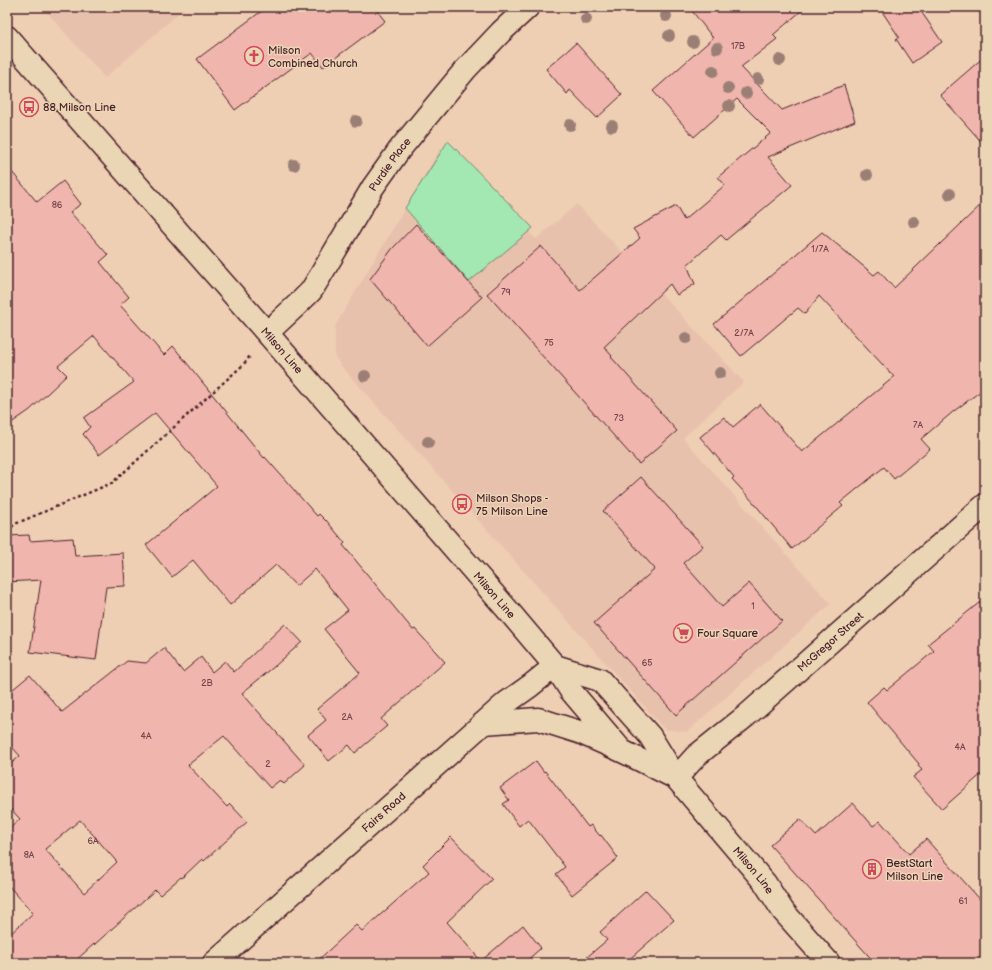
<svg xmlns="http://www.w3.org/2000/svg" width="992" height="970" font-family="'Balsamiq Sans',sans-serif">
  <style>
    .built { fill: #e8c1ad }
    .green { fill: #a3e8b3; stroke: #76846f }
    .building { fill: #f0b6ad; stroke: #4a1f2b; fill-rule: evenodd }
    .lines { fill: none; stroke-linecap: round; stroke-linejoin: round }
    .minor-casing { stroke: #4a1f2b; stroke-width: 25 }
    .tertiary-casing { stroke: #4a1f2b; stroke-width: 25 }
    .secondary-casing { stroke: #4a1f2b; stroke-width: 25 }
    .path { stroke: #4a1f2b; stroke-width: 2.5; stroke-dasharray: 3 3; stroke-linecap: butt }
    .minor { stroke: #ead6b4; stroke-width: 22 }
    .tertiary { stroke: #ead6b4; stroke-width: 22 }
    .secondary { stroke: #ead6b4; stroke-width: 22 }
    .tree { fill: #9b7f74 }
    .labels { text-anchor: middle; stroke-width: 3; stroke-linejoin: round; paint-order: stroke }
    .number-label { font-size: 9px; fill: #74454c }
    .poi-label { font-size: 11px; fill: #4a1f2b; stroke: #ead6b4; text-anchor: start }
    .street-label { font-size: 11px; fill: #4a1f2b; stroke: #ead6b4 }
  </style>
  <rect width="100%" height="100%" fill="#efcfb4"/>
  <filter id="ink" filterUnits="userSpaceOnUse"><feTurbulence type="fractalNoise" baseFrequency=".025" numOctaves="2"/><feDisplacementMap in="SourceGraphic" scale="8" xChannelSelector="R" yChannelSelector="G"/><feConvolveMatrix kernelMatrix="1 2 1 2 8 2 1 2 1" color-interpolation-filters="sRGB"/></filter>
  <g filter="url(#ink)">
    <g class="built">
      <path d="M 42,7 L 186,7 L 105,78 Z"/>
      <path d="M 440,149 L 536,239 L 577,204 L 744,382 L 683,438 L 831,604 L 687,732 L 664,729 L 342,367 L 335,357 L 335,326 Z"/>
    </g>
    <path class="green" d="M 448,141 L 533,228 L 469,282 L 405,208 Z"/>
    <g class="building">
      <path d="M 267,7 L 374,7 L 385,21 L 323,67 L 312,53 L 235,110 L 197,59 Z"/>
      <path d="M 689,7 L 806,7 L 773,35 L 777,39 L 741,67 L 782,110 L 844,85 L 855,121 L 768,157 L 792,185 L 726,240 L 721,235 L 687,265 L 695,284 L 677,295 L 670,284 L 604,347 L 612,356 L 611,357 L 677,431 L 639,464 L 487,294 L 541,246 L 580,290 L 640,238 L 633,229 L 676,206 L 684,220 L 725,185 L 718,177 L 771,133 L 737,99 L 694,137 L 653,91 L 713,38 Z"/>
      <path d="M 879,7 L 918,7 L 942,42 L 912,63 L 896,39 L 899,37 Z"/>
      <path d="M 576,43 L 622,95 L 597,118 L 570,90 L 567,94 L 546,69 Z"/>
      <path d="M 985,56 L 985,146 L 940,95 Z"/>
      <path d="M 7,166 L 37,202 L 63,181 L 81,204 L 70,212 L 108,255 L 100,262 L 129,297 L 120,305 L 164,355 L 173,346 L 264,458 L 265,457 L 317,516 L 319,514 L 326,521 L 326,520 L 345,543 L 343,545 L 413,630 L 415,629 L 445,662 L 381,719 L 387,726 L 355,753 L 349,745 L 329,761 L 308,735 L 326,720 L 317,709 L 360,673 L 324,629 L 348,610 L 315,569 L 296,586 L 276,565 L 230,605 L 193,560 L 172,577 L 146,545 L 217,486 L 155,413 L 99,455 L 83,434 L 90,427 L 84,418 L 134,382 L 94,336 L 58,366 L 67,375 L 30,410 L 7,426 Z"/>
      <path d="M 985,201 L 985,388 L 954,411 L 921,439 L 930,449 L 894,479 L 884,467 L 840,503 L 843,506 L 792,549 L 754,503 L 732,479 L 734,477 L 700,437 L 724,417 L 733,427 L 760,404 L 802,452 L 894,377 L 819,296 L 805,314 L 798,308 L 741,356 L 714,324 L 822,232 L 874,275 L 879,271 L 894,288 Z"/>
      <path d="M 416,224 L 482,297 L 427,346 L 370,279 L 392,249 Z"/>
      <path d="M 641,477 L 703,546 L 683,563 L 722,607 L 749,583 L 782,621 L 676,715 L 594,623 L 655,569 L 603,511 Z"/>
      <path d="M 29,535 L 30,541 L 73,538 L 75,556 L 123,553 L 125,586 L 106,587 L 96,660 L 30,652 L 41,580 L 7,582 L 7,536 Z"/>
      <path d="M 985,598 L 985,771 L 942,809 L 913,777 L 922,770 L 918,766 L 919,764 L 867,702 L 884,687 L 887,690 L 934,651 L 928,644 Z"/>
      <path d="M 285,624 L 302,642 L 275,666 L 242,693 L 305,765 L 284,784 L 280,780 L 270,788 L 224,736 L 188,765 L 227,807 L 230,804 L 247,822 L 204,861 L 202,859 L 182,878 L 181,877 L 160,895 L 155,890 L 94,945 L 94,944 L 73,963 L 7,963 L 7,937 L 33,913 L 7,884 L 7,831 L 20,819 L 7,805 L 7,767 L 20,756 L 7,741 L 7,694 L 30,675 L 62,712 L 127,661 L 146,663 L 164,648 L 183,672 L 201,657 L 212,672 L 225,661 L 234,672 ZM 80,820 L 117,862 L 84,893 L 45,849 Z"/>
      <path d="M 536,761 L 544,772 L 545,771 L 588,827 L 591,825 L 600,836 L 601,835 L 618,858 L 572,895 L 556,874 L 565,867 L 528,819 L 519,826 L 503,804 L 509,800 L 500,788 Z"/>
      <path d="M 853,803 L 873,826 L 880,821 L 909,854 L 926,839 L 985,905 L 985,963 L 875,963 L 770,845 L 800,819 L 816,836 Z"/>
      <path d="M 451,837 L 492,879 L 447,922 L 481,961 L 523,925 L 541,948 L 524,963 L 315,963 L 356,925 L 362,931 L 429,872 L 423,865 Z"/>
      <path d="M 646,890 L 674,920 L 625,963 L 580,963 L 607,940 L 600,932 Z"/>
    </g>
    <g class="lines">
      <defs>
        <g id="minor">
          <path id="s1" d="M 267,333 L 299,303 L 311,291 L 319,278 L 373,187 L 400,149 L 465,70 L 501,32 L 528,7"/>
        </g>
        <g id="tertiary">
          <path d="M 484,723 L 538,719 L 579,732 L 622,751"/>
          <path id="s2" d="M 676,778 L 696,756 L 746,716 L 985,505"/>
          <path id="s3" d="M 214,963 L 506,703 L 530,686 L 555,666"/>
        </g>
        <g id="secondary">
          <path id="s4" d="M 7,37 L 267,333 L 512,615 L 555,666 L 571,691 L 622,751 L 676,778"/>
          <path id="s5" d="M 555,666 L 600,680 L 650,736 L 676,778 L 765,883 L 783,911 L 829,963"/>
        </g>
      </defs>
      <use href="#minor" class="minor-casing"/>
      <use href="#tertiary" class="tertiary-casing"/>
      <use href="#secondary" class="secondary-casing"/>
      <path class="path" d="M 7,531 L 15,524 L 112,483 L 243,365 L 250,356"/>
      <use href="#minor" class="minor"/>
      <use href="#tertiary" class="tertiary"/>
      <use href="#secondary" class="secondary"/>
    </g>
    <g class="tree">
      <circle cx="666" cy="16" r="6"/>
      <circle cx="586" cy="19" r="6"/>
      <circle cx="669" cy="36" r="6"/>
      <circle cx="693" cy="42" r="6"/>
      <circle cx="717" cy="48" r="6"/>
      <circle cx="780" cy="60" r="6"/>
      <circle cx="713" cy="71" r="6"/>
      <circle cx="758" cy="79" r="6"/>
      <circle cx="728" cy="88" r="6"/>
      <circle cx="746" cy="93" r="6"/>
      <circle cx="729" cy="106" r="6"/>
      <circle cx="356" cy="121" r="6"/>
      <circle cx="570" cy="125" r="6"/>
      <circle cx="612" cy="126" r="6"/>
      <circle cx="294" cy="165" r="6"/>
      <circle cx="867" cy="175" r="6"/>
      <circle cx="950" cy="194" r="6"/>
      <circle cx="914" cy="222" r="6"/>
      <circle cx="686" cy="338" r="6"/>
      <circle cx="720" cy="373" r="6"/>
      <circle cx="365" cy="376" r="6"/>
      <circle cx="428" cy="442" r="6"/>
    </g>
  </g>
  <defs>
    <symbol id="church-ring" viewBox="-11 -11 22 22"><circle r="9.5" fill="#ead6b4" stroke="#d1495b" stroke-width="1.5"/><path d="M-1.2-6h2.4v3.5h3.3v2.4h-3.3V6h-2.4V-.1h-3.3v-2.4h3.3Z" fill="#d1495b"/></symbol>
    <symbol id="bus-ring" viewBox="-11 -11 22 22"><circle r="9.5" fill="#ead6b4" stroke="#d1495b" stroke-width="1.5"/><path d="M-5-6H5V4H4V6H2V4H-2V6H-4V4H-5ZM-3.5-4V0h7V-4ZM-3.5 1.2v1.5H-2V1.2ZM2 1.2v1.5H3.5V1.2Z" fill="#d1495b"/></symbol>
    <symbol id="supermarket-ring" viewBox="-11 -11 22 22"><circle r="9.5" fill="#ead6b4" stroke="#d1495b" stroke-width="1.5"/><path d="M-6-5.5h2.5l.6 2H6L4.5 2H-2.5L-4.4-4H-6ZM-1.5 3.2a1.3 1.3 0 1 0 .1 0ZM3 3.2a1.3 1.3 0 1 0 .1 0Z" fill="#d1495b"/></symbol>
    <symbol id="building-ring" viewBox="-11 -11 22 22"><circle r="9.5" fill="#ead6b4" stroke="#d1495b" stroke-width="1.5"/><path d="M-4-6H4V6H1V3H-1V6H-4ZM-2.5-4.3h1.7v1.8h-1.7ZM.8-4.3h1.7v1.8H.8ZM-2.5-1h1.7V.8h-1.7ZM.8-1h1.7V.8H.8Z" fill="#d1495b"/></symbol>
  </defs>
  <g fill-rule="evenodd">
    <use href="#church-ring" x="243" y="45" width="22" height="22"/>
    <use href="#bus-ring" x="18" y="96" width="22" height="22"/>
    <use href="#bus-ring" x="451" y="493" width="22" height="22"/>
    <use href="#supermarket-ring" x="672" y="622" width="22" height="22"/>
    <use href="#building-ring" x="861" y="858" width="22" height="22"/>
  </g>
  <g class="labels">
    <g class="number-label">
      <text x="738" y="49">17B</text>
      <text x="57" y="208">86</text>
      <text x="820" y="252">1/7A</text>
      <text x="506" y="295">79</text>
      <text x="744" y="336">2/7A</text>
      <text x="549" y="346">75</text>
      <text x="619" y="421">73</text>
      <text x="918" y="428">7A</text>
      <text x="753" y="609">1</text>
      <text x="647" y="666">65</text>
      <text x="207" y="686">2B</text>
      <text x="347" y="720">2A</text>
      <text x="146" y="739">4A</text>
      <text x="960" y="750">4A</text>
      <text x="268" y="767">2</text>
      <text x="93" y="844">6A</text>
      <text x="29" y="858">8A</text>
      <text x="963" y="904">61</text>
    </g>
    <g class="poi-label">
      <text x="268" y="54">Milson<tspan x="268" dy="13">Combined Church</tspan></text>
      <text x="43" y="111">88 Milson Line</text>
      <text x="476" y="502">Milson Shops -<tspan x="476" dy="13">75 Milson Line</tspan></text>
      <text x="697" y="637">Four Square</text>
      <text x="886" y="867">BestStart<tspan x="886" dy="13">Milson Line</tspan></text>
    </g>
    <g class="street-label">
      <text dy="4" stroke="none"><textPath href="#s1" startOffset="210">Purdie Place</textPath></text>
      <text dy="4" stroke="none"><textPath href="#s4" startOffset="417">Milson Line</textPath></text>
      <text dy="4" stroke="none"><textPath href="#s4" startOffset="741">Milson Line</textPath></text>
      <text dy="4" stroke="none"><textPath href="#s2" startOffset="206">McGregor Street</textPath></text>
      <text dy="4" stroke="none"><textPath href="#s3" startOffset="227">Fairs Road</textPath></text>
      <text dy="4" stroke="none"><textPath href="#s5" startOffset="292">Milson Line</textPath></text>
    </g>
  </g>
  <rect width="992" height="970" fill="none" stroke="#ead6b4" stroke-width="24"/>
  <rect x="12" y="12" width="968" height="946" fill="none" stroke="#4a1f2b" stroke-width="1.5" filter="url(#ink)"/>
</svg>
